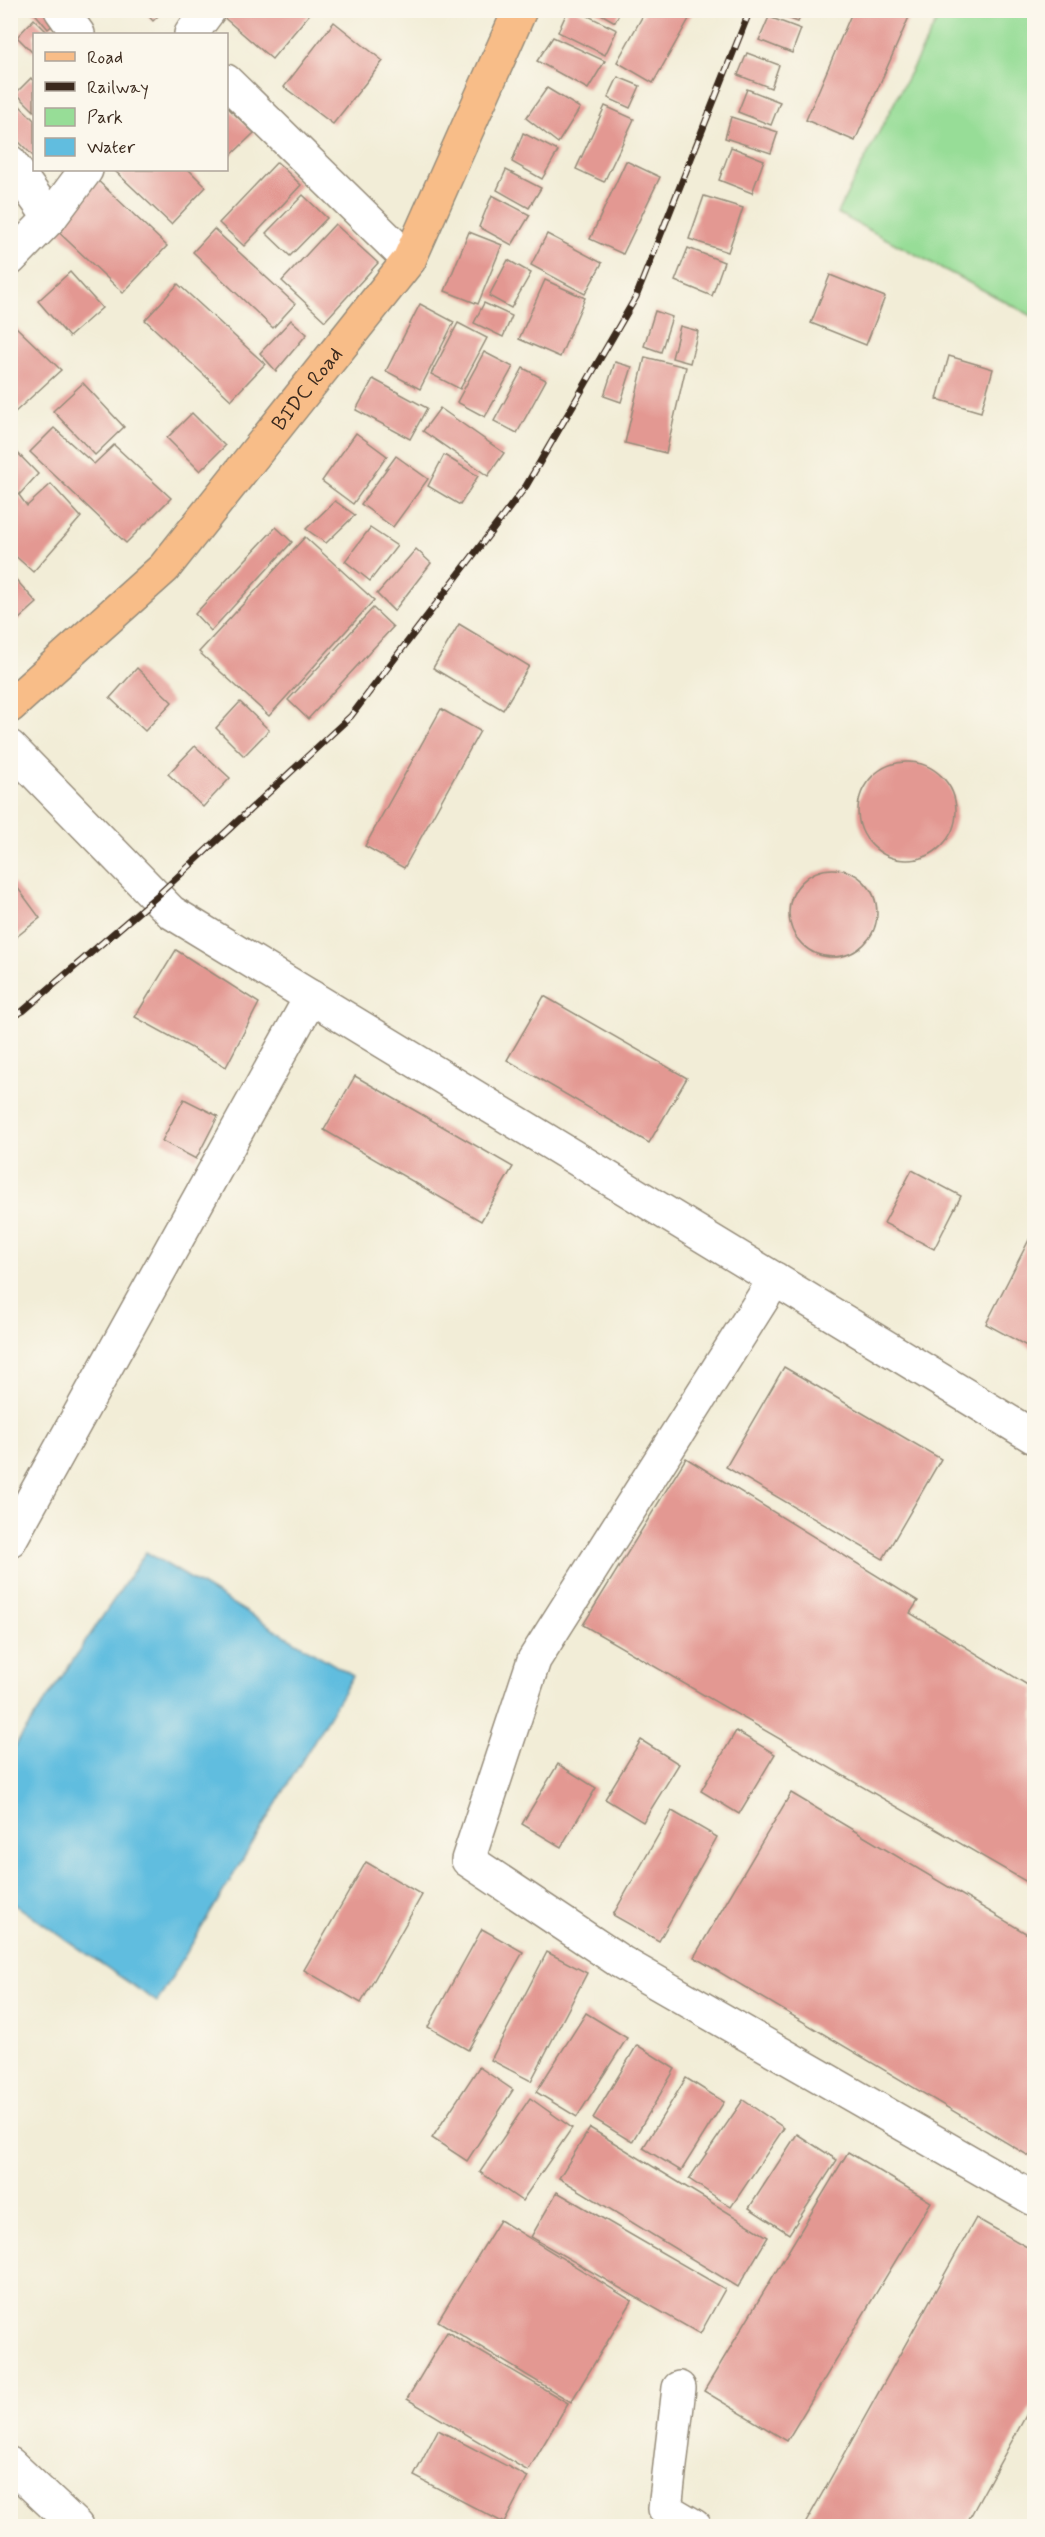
<svg xmlns="http://www.w3.org/2000/svg" width="1045" height="2537" font-family="Mynerve,sans-serif">
  <style>
    .green { fill: #97dd97; stroke: #69845a; stroke-width: 1.5 }
    .water { fill: #61bddf; stroke: #4e747e; stroke-width: 1.5 }
    .building { fill: #e39892 }
    .lines { fill: none; stroke-linecap: round; stroke-linejoin: round }
    .minor-casing { stroke: #968c7a; stroke-width: 36 }
    .major-casing { stroke: #968c7a; stroke-width: 36 }
    .minor { stroke: #fff; stroke-width: 33 }
    .major { stroke: #f8bd88; stroke-width: 33 }
    .rail-casing { stroke: #3b2a1e; stroke-width: 7 }
    .rail { stroke: #fbf7ec; stroke-width: 4.5; stroke-dasharray: 14; stroke-linecap: butt }
    .labels { text-anchor: middle; stroke-width: 4.5; stroke-linejoin: round; paint-order: stroke }
    .street-label { font-size: 21px; fill: #3b2a1e; stroke: #fbf7ec }
  </style>
  <rect width="100%" height="100%" fill="#fbf7ec"/>
  <filter id="ink" filterUnits="userSpaceOnUse"><feTurbulence type="fractalNoise" baseFrequency=".0167" numOctaves="2"/><feDisplacementMap in="SourceGraphic" scale="12" xChannelSelector="R" yChannelSelector="G"/><feConvolveMatrix kernelMatrix="1 2 1 2 8 2 1 2 1" color-interpolation-filters="sRGB"/></filter>
  <filter id="wash" filterUnits="userSpaceOnUse"><feTurbulence type="fractalNoise" baseFrequency=".008" numOctaves="4" result="noise"/><feDisplacementMap in="SourceGraphic" scale="24" xChannelSelector="R" yChannelSelector="G"/><feGaussianBlur stdDeviation="1.35" result="paint"/><feColorMatrix in="noise" values="0 0 0 0 0 0 0 0 0 0 0 0 0 0 0 0 0 1.4 0 .05"/><feComposite in="paint" operator="in"/></filter>
  <g filter="url(#wash)">
    <rect width="100%" height="100%" fill="#f2edd7"/>
    <path class="green" d="M 942,11 L 1034,11 L 1034,317 L 837,213 Z"/>
    <path class="water" d="M 146,1552 L 353,1676 L 157,2002 L 10,1901 L 11,1752 Z"/>
    <g id="blocks">
      <g class="building">
        <path d="M 32,10 L 54,10 L 61,18 L 48,29 Z"/>
        <path d="M 143,10 L 164,10 L 153,21 Z"/>
        <path d="M 225,10 L 313,10 L 272,59 L 221,15 Z"/>
        <path d="M 568,10 L 576,10 L 617,30 L 605,55 L 558,32 Z"/>
        <path d="M 594,10 L 621,10 L 615,22 Z"/>
        <path d="M 646,10 L 694,10 L 653,83 L 617,62 Z"/>
        <path d="M 767,10 L 803,10 L 798,22 Z"/>
        <path d="M 853,10 L 912,10 L 855,141 L 806,120 Z"/>
        <path d="M 769,17 L 801,29 L 792,53 L 759,40 Z"/>
        <path d="M 34,19 L 49,34 L 34,34 L 34,49 L 32,52 L 17,37 Z"/>
        <path d="M 334,22 L 383,61 L 333,124 L 284,87 Z"/>
        <path d="M 553,37 L 605,61 L 588,89 L 537,61 Z"/>
        <path d="M 747,53 L 779,65 L 771,88 L 738,75 Z"/>
        <path d="M 618,77 L 640,86 L 630,108 L 608,98 Z"/>
        <path d="M 31,78 L 34,82 L 34,111 L 16,93 Z"/>
        <path d="M 547,88 L 580,108 L 558,143 L 526,118 Z"/>
        <path d="M 747,89 L 780,102 L 771,125 L 738,112 Z"/>
        <path d="M 20,106 L 34,120 L 34,157 L 10,133 L 10,115 Z"/>
        <path d="M 226,106 L 254,133 L 226,160 Z"/>
        <path d="M 605,106 L 634,119 L 604,182 L 576,169 Z"/>
        <path d="M 731,117 L 778,132 L 771,153 L 725,138 Z"/>
        <path d="M 523,133 L 558,151 L 542,179 L 512,162 Z"/>
        <path d="M 731,147 L 764,160 L 752,193 L 719,180 Z"/>
        <path d="M 626,161 L 660,177 L 623,254 L 590,239 Z"/>
        <path d="M 277,162 L 301,185 L 244,246 L 219,223 Z"/>
        <path d="M 114,170 L 189,170 L 206,187 L 171,224 Z"/>
        <path d="M 506,170 L 541,188 L 529,208 L 497,190 Z"/>
        <path d="M 94,177 L 167,246 L 123,293 L 50,224 Z"/>
        <path d="M 303,195 L 327,218 L 290,256 L 266,233 Z"/>
        <path d="M 492,195 L 530,215 L 512,245 L 479,227 Z"/>
        <path d="M 704,196 L 743,208 L 728,252 L 689,239 Z"/>
        <path d="M 335,224 L 378,263 L 325,321 L 282,281 Z"/>
        <path d="M 214,229 L 295,304 L 273,328 L 193,252 Z"/>
        <path d="M 469,232 L 502,245 L 478,304 L 445,291 Z"/>
        <path d="M 547,234 L 602,263 L 585,294 L 531,265 Z"/>
        <path d="M 688,248 L 724,262 L 712,296 L 675,281 Z"/>
        <path d="M 508,260 L 531,273 L 511,308 L 489,296 Z"/>
        <path d="M 70,272 L 102,308 L 69,337 L 38,301 Z"/>
        <path d="M 830,275 L 885,297 L 866,345 L 811,323 Z"/>
        <path d="M 545,280 L 585,298 L 560,357 L 519,339 Z"/>
        <path d="M 178,284 L 265,364 L 231,400 L 145,320 Z"/>
        <path d="M 484,303 L 512,316 L 503,337 L 474,323 Z"/>
        <path d="M 420,304 L 454,322 L 420,389 L 386,371 Z"/>
        <path d="M 655,311 L 672,317 L 661,352 L 644,346 Z"/>
        <path d="M 291,320 L 307,334 L 276,371 L 260,353 Z"/>
        <path d="M 458,323 L 487,338 L 460,389 L 431,374 Z"/>
        <path d="M 680,326 L 698,331 L 690,363 L 672,358 Z"/>
        <path d="M 16,327 L 61,370 L 14,413 L 10,408 L 10,333 Z"/>
        <path d="M 484,352 L 513,367 L 485,417 L 457,402 Z"/>
        <path d="M 949,356 L 993,369 L 981,412 L 937,399 Z"/>
        <path d="M 645,357 L 686,367 L 666,453 L 625,443 Z"/>
        <path d="M 615,362 L 632,367 L 621,402 L 604,396 Z"/>
        <path d="M 523,368 L 546,380 L 517,433 L 494,421 Z"/>
        <path d="M 373,379 L 427,408 L 410,439 L 356,410 Z"/>
        <path d="M 83,383 L 124,427 L 95,455 L 53,411 Z"/>
        <path d="M 440,408 L 504,453 L 488,476 L 423,431 Z"/>
        <path d="M 192,413 L 225,446 L 200,471 L 167,438 Z"/>
        <path d="M 54,428 L 94,464 L 114,445 L 171,498 L 126,543 L 30,452 Z"/>
        <path d="M 356,433 L 387,456 L 353,504 L 322,481 Z"/>
        <path d="M 10,445 L 38,474 L 19,495 L 27,506 L 51,484 L 81,517 L 33,572 L 10,551 Z"/>
        <path d="M 444,455 L 478,476 L 460,505 L 428,486 Z"/>
        <path d="M 396,456 L 428,479 L 393,527 L 361,504 Z"/>
        <path d="M 335,501 L 355,515 L 326,543 L 306,529 Z"/>
        <path d="M 276,527 L 292,542 L 211,631 L 195,614 Z"/>
        <path d="M 370,528 L 397,546 L 370,581 L 345,561 Z"/>
        <path d="M 305,537 L 374,600 L 269,716 L 199,652 Z"/>
        <path d="M 416,549 L 431,563 L 394,611 L 377,594 Z"/>
        <path d="M 10,573 L 37,603 L 10,627 Z"/>
        <path d="M 373,608 L 393,627 L 308,719 L 288,700 Z"/>
        <path d="M 459,624 L 529,666 L 503,710 L 433,668 Z"/>
        <path d="M 137,668 L 172,702 L 145,731 L 110,698 Z"/>
        <path d="M 240,702 L 269,730 L 244,756 L 216,728 Z"/>
        <path d="M 441,709 L 480,731 L 404,868 L 365,846 Z"/>
        <path d="M 195,746 L 230,778 L 203,807 L 168,774 Z"/>
        <circle cx="907" cy="811" r="49"/>
        <circle cx="833" cy="913" r="44"/>
        <path d="M 14,883 L 40,918 L 10,942 L 10,886 Z"/>
        <path d="M 176,950 L 259,1003 L 226,1067 L 135,1017 Z"/>
        <path d="M 544,996 L 687,1078 L 649,1143 L 507,1060 Z"/>
        <path d="M 355,1076 L 513,1167 L 481,1221 L 324,1130 Z"/>
        <path d="M 184,1099 L 218,1116 L 196,1159 L 162,1141 Z"/>
        <path d="M 912,1170 L 961,1196 L 934,1249 L 884,1223 Z"/>
        <path d="M 1034,1230 L 1034,1350 L 986,1324 Z"/>
        <path d="M 784,1367 L 941,1459 L 883,1559 L 726,1467 Z"/>
        <path d="M 686,1458 L 918,1601 L 910,1613 L 1034,1689 L 1034,1886 L 583,1625 Z"/>
        <path d="M 736,1731 L 775,1754 L 739,1814 L 701,1791 Z"/>
        <path d="M 641,1740 L 679,1764 L 643,1822 L 605,1799 Z"/>
        <path d="M 558,1764 L 596,1788 L 561,1847 L 522,1824 Z"/>
        <path d="M 791,1793 L 1034,1938 L 1034,2159 L 694,1957 Z"/>
        <path d="M 672,1811 L 717,1837 L 659,1941 L 613,1915 Z"/>
        <path d="M 366,1862 L 422,1895 L 361,2003 L 304,1970 Z"/>
        <path d="M 482,1929 L 523,1952 L 468,2050 L 428,2027 Z"/>
        <path d="M 547,1952 L 587,1973 L 531,2081 L 491,2060 Z"/>
        <path d="M 586,2013 L 627,2038 L 577,2117 L 536,2092 Z"/>
        <path d="M 637,2045 L 675,2069 L 632,2142 L 593,2118 Z"/>
        <path d="M 479,2067 L 513,2090 L 467,2161 L 432,2138 Z"/>
        <path d="M 686,2078 L 724,2102 L 681,2171 L 643,2148 Z"/>
        <path d="M 530,2098 L 572,2128 L 522,2201 L 480,2172 Z"/>
        <path d="M 743,2100 L 784,2128 L 731,2207 L 689,2179 Z"/>
        <path d="M 590,2128 L 768,2237 L 738,2287 L 559,2178 Z"/>
        <path d="M 797,2134 L 837,2160 L 789,2234 L 749,2208 Z"/>
        <path d="M 848,2152 L 931,2202 L 787,2441 L 704,2391 Z"/>
        <path d="M 557,2192 L 725,2289 L 700,2334 L 531,2237 Z"/>
        <path d="M 976,2218 L 1034,2251 L 1034,2401 L 965,2526 L 804,2526 Z"/>
        <path d="M 500,2220 L 632,2301 L 571,2402 L 438,2321 Z"/>
        <path d="M 447,2332 L 568,2403 L 528,2471 L 407,2399 Z"/>
        <path d="M 438,2430 L 528,2477 L 504,2523 L 414,2476 Z"/>
      </g>
    </g>
  </g>
  <g filter="url(#ink)">
    <use href="#blocks" fill-opacity="0" stroke="#968c7a" stroke-width="1.5"/>
    <g class="lines">
      <defs>
        <g id="minor">
          <path d="M 61,10 L 78,34"/>
          <path d="M 191,34 L 209,10"/>
          <path d="M 226,81 L 409,260"/>
          <path d="M 10,162 L 50,218"/>
          <path d="M 10,259 L 50,218 L 86,170"/>
          <path d="M 10,747 L 171,912 L 1034,1437"/>
          <path d="M 775,1279 L 534,1660 L 468,1860 L 621,1962 L 1034,2199"/>
          <path d="M 10,1540 L 311,997"/>
          <path d="M 679,2388 L 665,2509 L 694,2526"/>
          <path d="M 10,2464 L 76,2526"/>
        </g>
        <g id="major">
          <path id="s1" d="M 10,706 L 164,568 L 409,260 L 520,10"/>
        </g>
      </defs>
      <use href="#minor" class="minor-casing"/>
      <use href="#major" class="major-casing"/>
      <use href="#minor" class="minor"/>
      <use href="#major" class="major"/>
      <defs>
        <path id="rail" d="M 10,1018 L 23,1011 L 157,896 L 351,716 L 526,486 L 636,297 L 750,10"/>
      </defs>
      <use href="#rail" class="rail-casing"/>
      <use href="#rail" class="rail"/>
    </g>
  </g>
  <g class="labels">
    <g class="street-label">
      <text dy="7" stroke="none"><textPath href="#s1" startOffset="436">BIDC Road</textPath></text>
    </g>
  </g>
  <rect width="1045" height="2537" fill="none" stroke="#fbf7ec" stroke-width="36"/>
  <rect x="33" y="33" width="195" height="138" fill="#fbf7ec" stroke="#aea59a" stroke-width="1.5"/>
  <rect x="45" y="52" width="30" height="9" fill="#f8bd88" stroke="#aea59a" stroke-width="1.5"/>
  <text x="87" y="63" font-size="18" fill="#3b2a1e">Road</text>
  <rect x="45" y="82" width="30" height="9" fill="#3b2a1e" stroke="#aea59a" stroke-width="1.5"/>
  <text x="87" y="93" font-size="18" fill="#3b2a1e">Railway</text>
  <rect x="45" y="108" width="30" height="18" fill="#97dd97" stroke="#aea59a" stroke-width="1.5"/>
  <text x="87" y="123" font-size="18" fill="#3b2a1e">Park</text>
  <rect x="45" y="138" width="30" height="18" fill="#61bddf" stroke="#aea59a" stroke-width="1.5"/>
  <text x="87" y="153" font-size="18" fill="#3b2a1e">Water</text>
</svg>
